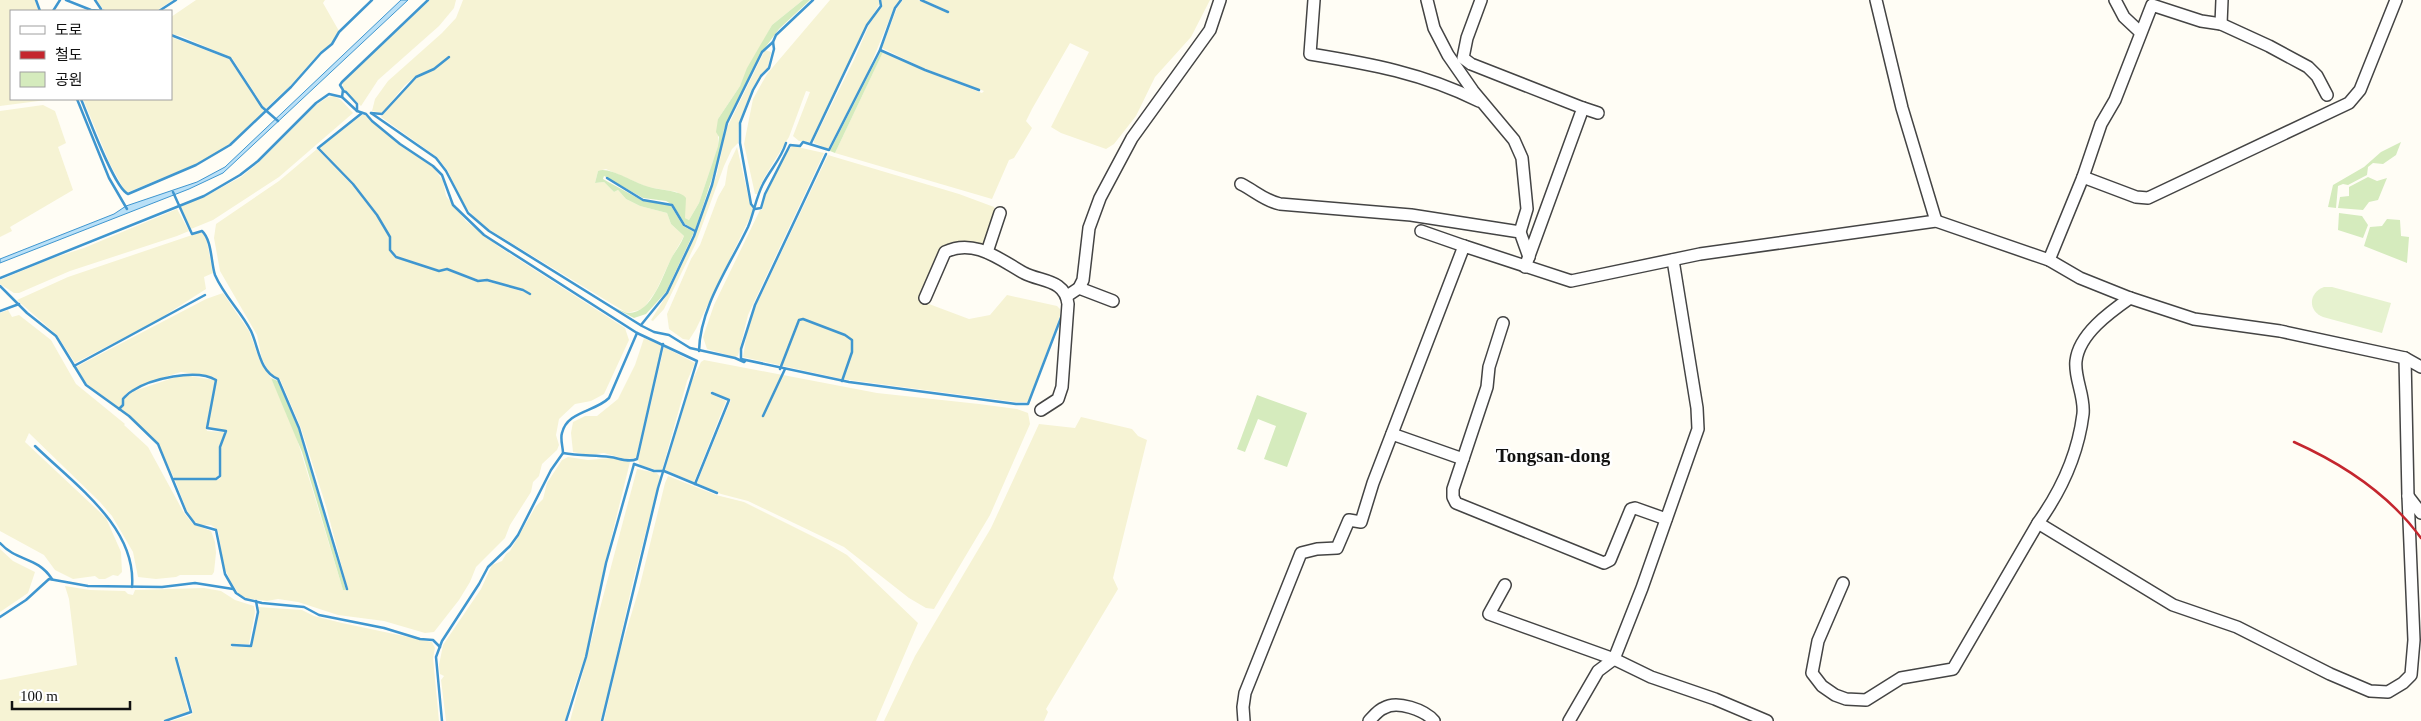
<svg xmlns="http://www.w3.org/2000/svg" width="2421" height="721" font-family="'Times New Roman','Noto Sans KR',serif">
  <style>
    .farmland { fill: #f6f3d4 }
    .green { fill: #d5ebbd }
    .pitch { fill: #e6f2cf }
    .water { fill: #b9e0f7; stroke: #3f96cf }
    .lines { fill: none; stroke-linecap: round; stroke-linejoin: round }
    .stream { stroke: #3f96cf; stroke-width: 2.5 }
    .minor-casing { stroke: #444; stroke-width: 14 }
    .minor { stroke: #fff; stroke-width: 11 }
    .rail { stroke: #c4262e; stroke-width: 2.5 }
    .labels { text-anchor: middle; stroke-width: 5; stroke-linejoin: round; paint-order: stroke }
    .quarter-label { font-size: 19px; font-weight: bold; fill: #111; stroke: #fff }
  </style>
  <rect width="100%" height="100%" fill="#fffdf5"/>
  <g class="farmland">
    <path d="M 0,0 L 35,0 L 38,11 L 11,11 L 11,99 L 54,99 L 0,106 Z"/>
    <path d="M 96,0 L 173,0 L 156,11 L 108,11 L 103,9 Z"/>
    <path d="M 196,0 L 325,0 L 323,3 L 339,31 L 332,43 L 320,52 L 290,86 L 265,109 L 232,58 L 181,36 L 171,34 L 171,17 Z"/>
    <path d="M 430,0 L 456,0 L 454,8 L 439,26 L 378,80 L 361,106 L 344,90 L 342,83 Z"/>
    <path d="M 463,0 L 803,0 L 772,25 L 740,86 L 718,119 L 718,146 L 699,203 L 689,220 L 685,218 L 685,207 L 677,192 L 647,187 L 606,169 L 598,171 L 595,183 L 604,182 L 614,192 L 618,190 L 626,199 L 640,206 L 667,213 L 671,224 L 684,236 L 671,259 L 656,291 L 643,309 L 627,313 L 490,230 L 476,219 L 464,205 L 448,171 L 437,157 L 381,117 L 407,87 L 417,78 L 435,69 L 450,56 L 434,68 L 416,76 L 405,85 L 382,113 L 372,111 L 375,99 L 388,81 L 442,33 L 456,18 Z"/>
    <path d="M 830,0 L 878,0 L 880,3 L 859,39 L 851,59 L 811,142 L 799,141 L 793,136 L 810,92 L 806,91 L 789,137 L 764,178 L 757,194 L 755,194 L 744,144 L 753,99 L 767,74 Z"/>
    <path d="M 881,0 L 900,0 L 894,8 L 866,76 L 828,149 L 814,143 L 814,140 L 854,60 L 869,25 L 881,7 Z"/>
    <path d="M 903,0 L 918,0 L 948,13 L 949,11 L 924,0 L 1210,0 L 1191,37 L 1155,77 L 1136,116 L 1114,144 L 1106,149 L 1061,133 L 1051,127 L 1089,52 L 1070,43 L 1032,109 L 1026,121 L 1032,128 L 1014,158 L 1009,160 L 992,199 L 835,153 L 883,52 L 925,71 L 982,93 L 984,91 L 921,67 L 882,48 L 897,8 Z"/>
    <path d="M 171,37 L 229,59 L 264,111 L 229,144 L 216,153 L 196,164 L 126,193 L 110,164 L 83,99 L 171,99 Z"/>
    <path d="M 765,50 L 771,52 L 768,67 L 752,90 L 739,123 L 738,143 L 732,149 L 724,166 L 695,245 L 664,309 L 653,321 L 651,320 L 668,293 L 694,236 L 717,174 L 726,130 Z"/>
    <path d="M 334,96 L 341,100 L 353,113 L 279,177 L 213,220 L 191,229 L 180,206 L 204,197 L 241,177 L 258,163 L 316,105 L 328,97 Z"/>
    <path d="M 43,105 L 55,111 L 66,143 L 58,147 L 73,190 L 10,227 L 12,231 L 0,237 L 0,111 Z"/>
    <path d="M 362,115 L 365,115 L 400,145 L 433,167 L 443,181 L 446,196 L 466,221 L 499,247 L 625,328 L 629,340 L 604,394 L 591,401 L 575,404 L 559,419 L 556,435 L 559,445 L 557,450 L 542,464 L 539,476 L 533,482 L 531,492 L 510,525 L 505,538 L 476,567 L 470,582 L 459,600 L 434,632 L 425,633 L 384,621 L 338,615 L 298,602 L 278,599 L 267,601 L 246,598 L 239,594 L 231,582 L 224,567 L 218,530 L 211,525 L 200,525 L 194,521 L 187,511 L 175,480 L 216,480 L 220,479 L 221,476 L 221,447 L 227,431 L 208,428 L 216,380 L 214,377 L 181,372 L 171,375 L 129,391 L 122,398 L 122,405 L 119,408 L 87,384 L 76,367 L 206,299 L 223,293 L 249,331 L 260,361 L 271,378 L 293,426 L 343,590 L 348,590 L 326,506 L 301,428 L 280,379 L 270,374 L 262,359 L 257,335 L 220,271 L 214,238 L 216,224 L 279,181 L 317,149 L 352,185 L 376,215 L 389,237 L 389,250 L 396,258 L 439,271 L 447,270 L 478,282 L 486,281 L 531,294 L 523,289 L 487,279 L 479,280 L 447,268 L 439,270 L 397,256 L 391,250 L 391,237 L 380,222 L 377,214 L 352,182 L 319,148 Z"/>
    <path d="M 793,146 L 824,153 L 748,315 L 738,356 L 734,357 L 707,349 L 703,337 L 714,305 L 760,210 L 762,210 L 767,190 L 788,150 Z"/>
    <path d="M 737,147 L 750,204 L 754,209 L 696,329 L 689,340 L 683,339 L 669,329 L 667,314 L 691,259 L 700,245 L 718,197 L 725,185 L 728,166 Z"/>
    <path d="M 828,155 L 959,194 L 994,207 L 996,212 L 983,248 L 948,247 L 921,301 L 969,319 L 990,315 L 1007,295 L 1057,306 L 1060,309 L 1060,316 L 1028,402 L 1016,402 L 842,379 L 743,357 L 747,332 L 756,306 Z"/>
    <path d="M 177,209 L 189,231 L 177,236 L 70,271 L 19,293 L 14,293 L 0,284 L 0,280 L 53,258 L 84,248 Z"/>
    <path d="M 198,233 L 202,233 L 206,237 L 213,273 L 204,277 L 206,289 L 156,321 L 75,363 L 57,335 L 17,300 L 68,277 Z"/>
    <path d="M 8,310 L 12,317 L 19,315 L 51,340 L 76,384 L 125,424 L 124,425 L 148,447 L 184,513 L 193,524 L 211,531 L 215,542 L 216,553 L 214,572 L 212,575 L 180,575 L 176,577 L 156,579 L 138,577 L 133,552 L 112,516 L 100,502 L 29,433 L 25,442 L 106,518 L 121,552 L 122,572 L 118,576 L 113,575 L 105,579 L 99,579 L 95,576 L 73,579 L 55,570 L 44,555 L 0,531 L 0,313 Z"/>
    <path d="M 644,338 L 662,346 L 636,458 L 625,459 L 604,453 L 589,455 L 573,452 L 571,433 L 573,422 L 585,416 L 597,416 L 618,399 L 635,365 Z"/>
    <path d="M 664,347 L 695,363 L 687,381 L 662,470 L 657,470 L 640,465 L 638,460 Z"/>
    <path d="M 704,360 L 877,393 L 979,404 L 1017,409 L 1028,413 L 1030,424 L 990,515 L 934,609 L 926,608 L 909,598 L 844,547 L 748,501 L 721,494 L 697,483 L 731,400 L 711,391 L 711,394 L 726,401 L 694,482 L 665,470 L 692,381 L 701,362 Z"/>
    <path d="M 182,375 L 215,380 L 206,428 L 207,431 L 225,432 L 219,446 L 218,478 L 174,478 L 158,444 L 120,409 L 124,405 L 123,399 L 131,392 Z"/>
    <path d="M 1081,417 L 1132,429 L 1138,436 L 1147,440 L 1113,578 L 1118,589 L 1046,709 L 1048,712 L 1044,721 L 884,721 L 915,656 L 991,528 L 1039,424 L 1075,428 Z"/>
    <path d="M 568,457 L 588,460 L 611,458 L 630,462 L 605,563 L 585,657 L 573,690 L 565,721 L 446,721 L 441,680 L 444,676 L 440,674 L 439,665 L 443,645 L 481,589 L 492,565 L 502,561 L 506,554 L 510,551 L 536,506 L 543,499 L 547,483 L 562,460 Z"/>
    <path d="M 637,469 L 657,473 L 660,477 L 633,581 L 604,711 L 600,721 L 570,721 Z"/>
    <path d="M 668,476 L 716,495 L 744,502 L 828,544 L 847,555 L 918,623 L 876,721 L 604,721 L 619,655 L 639,589 L 665,483 Z"/>
    <path d="M 0,549 L 13,561 L 35,572 L 28,593 L 0,612 Z"/>
    <path d="M 65,586 L 90,590 L 125,591 L 128,594 L 133,595 L 135,590 L 204,588 L 221,591 L 235,600 L 254,606 L 255,612 L 249,644 L 231,644 L 231,647 L 252,647 L 259,613 L 258,607 L 302,610 L 314,616 L 342,623 L 432,642 L 435,648 L 433,658 L 439,721 L 171,721 L 191,715 L 193,712 L 177,656 L 175,657 L 189,713 L 160,721 L 0,721 L 0,680 L 77,665 L 69,599 Z"/>
  </g>
  <g class="green">
    <path d="M 803,0 L 810,0 L 779,29 L 761,53 L 746,83 L 724,129 L 719,157 L 695,230 L 685,224 L 673,205 L 666,201 L 643,198 L 604,176 L 603,179 L 643,201 L 665,203 L 671,206 L 683,226 L 694,232 L 666,292 L 646,314 L 634,318 L 611,306 L 627,313 C 652,315 663,274 672,257 C 676,250 681,244 684,236 L 671,224 L 667,213 L 640,206 L 626,199 L 618,190 L 614,192 L 604,182 L 595,183 L 598,171 C 608,166 633,182 646,186 C 656,190 681,190 686,198 L 685,218 L 689,220 L 699,203 L 718,146 L 719,137 L 716,132 L 718,119 L 740,86 L 747,68 L 772,25 Z"/>
    <path d="M 881,51 L 883,52 L 835,153 L 830,151 Z"/>
    <path d="M 2401,142 L 2396,155 L 2383,164 L 2373,163 L 2368,167 L 2367,175 L 2348,185 L 2343,184 L 2338,186 L 2336,208 L 2328,207 L 2333,185 L 2364,167 L 2381,152 Z"/>
    <path d="M 2368,177 L 2377,181 L 2387,178 L 2378,200 L 2369,202 L 2363,210 L 2338,208 L 2340,197 L 2349,196 L 2349,187 Z"/>
    <path d="M 2339,213 L 2362,216 L 2368,225 L 2363,238 L 2338,230 Z"/>
    <path d="M 2387,219 L 2400,220 L 2401,236 L 2409,237 L 2407,263 L 2364,246 L 2370,227 L 2382,226 Z"/>
    <path d="M 271,378 L 278,381 L 298,428 L 346,590 L 343,590 L 302,452 Z"/>
    <path d="M 1257,395 L 1307,413 L 1287,467 L 1264,459 L 1276,426 L 1258,419 L 1245,452 L 1237,449 Z"/>
  </g>
  <path class="pitch" d="M 2324,287 L 2332,287 L 2391,303 L 2382,333 L 2323,317 C 2308,311 2308,293 2324,287 Z"/>
  <path class="water" d="M 401,0 L 408,0 L 223,173 L 189,189 L 0,263 L 0,259 L 114,214 L 126,206 L 197,182 L 225,167 Z"/>
  <g class="lines">
    <g class="stream">
      <path d="M 36,0 L 40,11"/>
      <path d="M 66,0 L 91,10 L 104,11"/>
      <path d="M 95,0 L 101,9"/>
      <path d="M 813,0 L 776,35 L 773,42 L 774,49 L 769,68 L 761,76 L 753,90 L 740,123 L 740,143 L 751,204 L 755,209 L 761,208 L 765,194 L 790,145 L 800,146 L 803,142 L 829,150 L 880,50 L 895,8 L 901,0"/>
      <path d="M 921,0 L 948,12"/>
      <path d="M 53,11 L 60,0"/>
      <path d="M 159,11 L 176,0"/>
      <path d="M 171,35 L 230,58 L 262,107 L 278,121"/>
      <path d="M 880,50 L 925,70 L 979,90"/>
      <path d="M 343,91 L 346,92 L 357,104 L 357,111"/>
      <path d="M 342,97 L 357,111 L 366,114 L 372,121 L 400,144 L 433,166 L 442,175 L 453,205 L 484,235 L 637,333 L 697,361 L 658,488 L 602,721"/>
      <path d="M 77,99 L 109,178 L 127,209"/>
      <path d="M 81,99 C 88,116 114,188 128,194 L 196,165 L 230,145 L 291,87 L 321,53 L 332,44 L 339,32 L 372,0"/>
      <path d="M 362,113 L 318,148 L 353,184 L 377,215 L 390,237 L 390,250 L 396,257 L 439,271 L 447,269 L 478,281 L 487,280 L 523,290 L 530,294"/>
      <path d="M 371,113 L 436,158 L 446,171 L 468,213 L 489,231 L 642,326 L 654,332 L 669,335 L 690,348 L 735,358 L 744,362 L 745,361"/>
      <path d="M 371,113 L 382,114 L 416,77 L 434,69 L 449,57"/>
      <path d="M 811,143 L 867,25 L 881,6 L 880,0"/>
      <path d="M 826,154 L 755,305 L 741,349 L 741,359 L 849,382 L 1016,404 L 1028,404 L 1062,315"/>
      <path d="M 607,178 L 643,200 L 672,205 L 684,225 L 695,231"/>
      <path d="M 173,192 L 192,234 L 202,231 C 212,240 211,263 215,275 C 224,296 241,311 251,331 C 259,348 259,371 278,379 L 299,428 L 347,589"/>
      <path d="M 0,278 L 204,196 L 240,175 L 258,161 L 316,103 L 329,94 L 342,97 L 343,90 L 340,85 L 342,82 L 428,0"/>
      <path d="M 0,286 L 27,313 L 56,336 L 86,385 L 129,416 L 158,444 L 186,512 L 195,524 L 216,530 L 225,574 L 236,593 L 245,599 L 262,603 L 304,607 L 319,615 L 384,628 L 420,639 L 433,640 L 440,647"/>
      <path d="M 0,311 L 19,304"/>
      <path d="M 641,325 L 667,293 L 694,236 L 712,185 L 727,123 L 762,52 L 773,42"/>
      <path d="M 699,351 C 700,307 729,267 748,227 C 754,213 756,197 763,184 C 770,170 781,159 786,143"/>
      <path d="M 74,366 L 205,295"/>
      <path d="M 780,369 L 799,320 L 803,319 L 845,335 L 852,340 L 852,352 L 842,381"/>
      <path d="M 119,409 L 123,405 L 123,399 C 126,396 128,393 132,391 C 150,379 196,368 216,380 L 207,428 L 226,431 L 220,447 L 220,476 L 216,479 L 174,479"/>
      <path d="M 763,416 L 785,369"/>
      <path d="M 35,446 C 74,484 137,527 132,587"/>
      <path d="M 563,453 C 579,456 594,455 610,457 C 619,458 628,463 637,459 L 663,344"/>
      <path d="M 634,464 L 654,471 L 664,471 L 717,493"/>
      <path d="M 695,484 L 729,400 L 712,393"/>
      <path d="M 0,543 C 17,562 37,556 52,579"/>
      <path d="M 0,617 L 26,600 L 49,579 L 88,586 L 162,587 L 195,583 L 233,589"/>
      <path d="M 232,645 L 251,646 L 258,612 L 256,601"/>
      <path d="M 165,721 L 191,712 L 176,658"/>
      <path d="M 442,721 L 436,657 L 442,641 L 479,584 L 488,567 L 510,546 L 518,535 L 551,470 L 563,453 C 563,447 560,439 562,433 C 567,411 595,412 609,398 L 637,333"/>
      <path d="M 566,721 L 586,657 L 606,563 L 634,464"/>
    </g>
    <defs>
      <g id="minor">
        <path d="M 1314,0 L 1310,54 C 1371,64 1422,73 1479,101"/>
        <path d="M 1427,0 L 1434,28 L 1448,55 L 1473,91 L 1514,140 L 1522,158 L 1527,209 L 1520,232"/>
        <path d="M 1481,0 L 1467,38 L 1463,58 L 1471,64 L 1583,108 L 1525,267"/>
        <path d="M 1876,0 L 1902,108 L 1936,221"/>
        <path d="M 2115,0 L 2124,17 L 2140,32"/>
        <path d="M 2221,24 L 2222,0"/>
        <path d="M 1583,108 L 1598,113"/>
        <path d="M 2083,177 L 2101,124 L 2115,100 L 2152,5 L 2201,21 L 2221,24 L 2269,46 L 2308,67 L 2317,76 L 2327,95"/>
        <path d="M 1241,184 C 1255,191 1265,201 1280,204 L 1411,215 L 1520,232 L 1529,257"/>
        <path d="M 1421,231 L 1464,246"/>
        <path d="M 987,252 L 1000,213"/>
        <path d="M 2049,260 L 2083,177 L 2136,197 L 2148,198 L 2349,103 L 2360,90 L 2396,0"/>
        <path d="M 1079,288 L 1113,301"/>
        <path d="M 1067,296 L 1079,288 L 1083,280 L 1089,228 L 1100,198 L 1132,138 L 1210,30 L 1220,0"/>
        <path d="M 925,298 L 945,252 C 974,238 999,259 1024,273 C 1041,282 1065,279 1068,304 L 1062,387 L 1058,399 L 1041,410"/>
        <path d="M 1503,323 L 1489,367 L 1487,387 L 1453,489 L 1453,497 L 1456,503 L 1604,563 L 1610,560 L 1631,509 L 1635,508 L 1666,519"/>
        <path d="M 1392,434 L 1463,459"/>
        <path d="M 2408,496 L 2421,513"/>
        <path d="M 2038,523 C 2061,491 2078,454 2083,414 C 2085,396 2074,378 2076,361 C 2079,334 2110,312 2130,298"/>
        <path d="M 1843,583 L 1818,641 L 1812,673 L 1822,686 L 1835,695 L 1846,699 L 1866,700 L 1901,678 L 1953,669 L 2038,523 L 2173,605 L 2237,627 L 2330,674 L 2370,691 L 2388,692 L 2403,683 L 2411,675 L 2414,640 L 2408,496 L 2405,358"/>
        <path d="M 1505,585 L 1489,614 L 1614,659 L 1651,677 L 1715,699 L 1767,721"/>
        <path d="M 1244,721 L 1243,707 L 1245,693 L 1301,553 L 1317,549 L 1337,548 L 1349,520 L 1361,522 L 1373,483 L 1464,246 L 1571,281 L 1700,254 L 1936,221 L 2049,260 L 2080,278 L 2130,298 L 2194,319 L 2280,331 L 2405,358 L 2421,367"/>
        <path d="M 1369,721 C 1373,717 1378,710 1384,708 C 1397,700 1425,710 1434,721"/>
        <path d="M 1569,721 L 1598,671 L 1614,659 L 1642,588 L 1698,429 L 1697,408 L 1673,260"/>
      </g>
    </defs>
    <use href="#minor" class="minor-casing"/>
    <use href="#minor" class="minor"/>
    <path class="rail" d="M 2294,442 C 2343,464 2389,494 2421,538"/>
  </g>
  <g class="labels">
    <g class="quarter-label">
      <text x="1553" y="462">Tongsan-dong</text>
    </g>
  </g>
  <rect x="10" y="10" width="162" height="90" fill="#ffffff" stroke="#a0a0a0"/>
  <rect x="20" y="26" width="25" height="8" fill="#ffffff" stroke="#a0a0a0"/>
  <text x="55" y="35" font-size="15" fill="#111111">도로</text>
  <rect x="20" y="51" width="25" height="8" fill="#c4262e" stroke="#a0a0a0"/>
  <text x="55" y="60" font-size="15" fill="#111111">철도</text>
  <rect x="20" y="72" width="25" height="15" fill="#d5ebbd" stroke="#a0a0a0"/>
  <text x="55" y="85" font-size="15" fill="#111111">공원</text>
  <path d="M12 701v8h118v-8" fill="none" stroke="#111111" stroke-width="2.5"/>
  <text x="20" y="701" font-size="15" fill="#111111" stroke="#ffffff" stroke-width="4" paint-order="stroke">100 m</text>
</svg>
